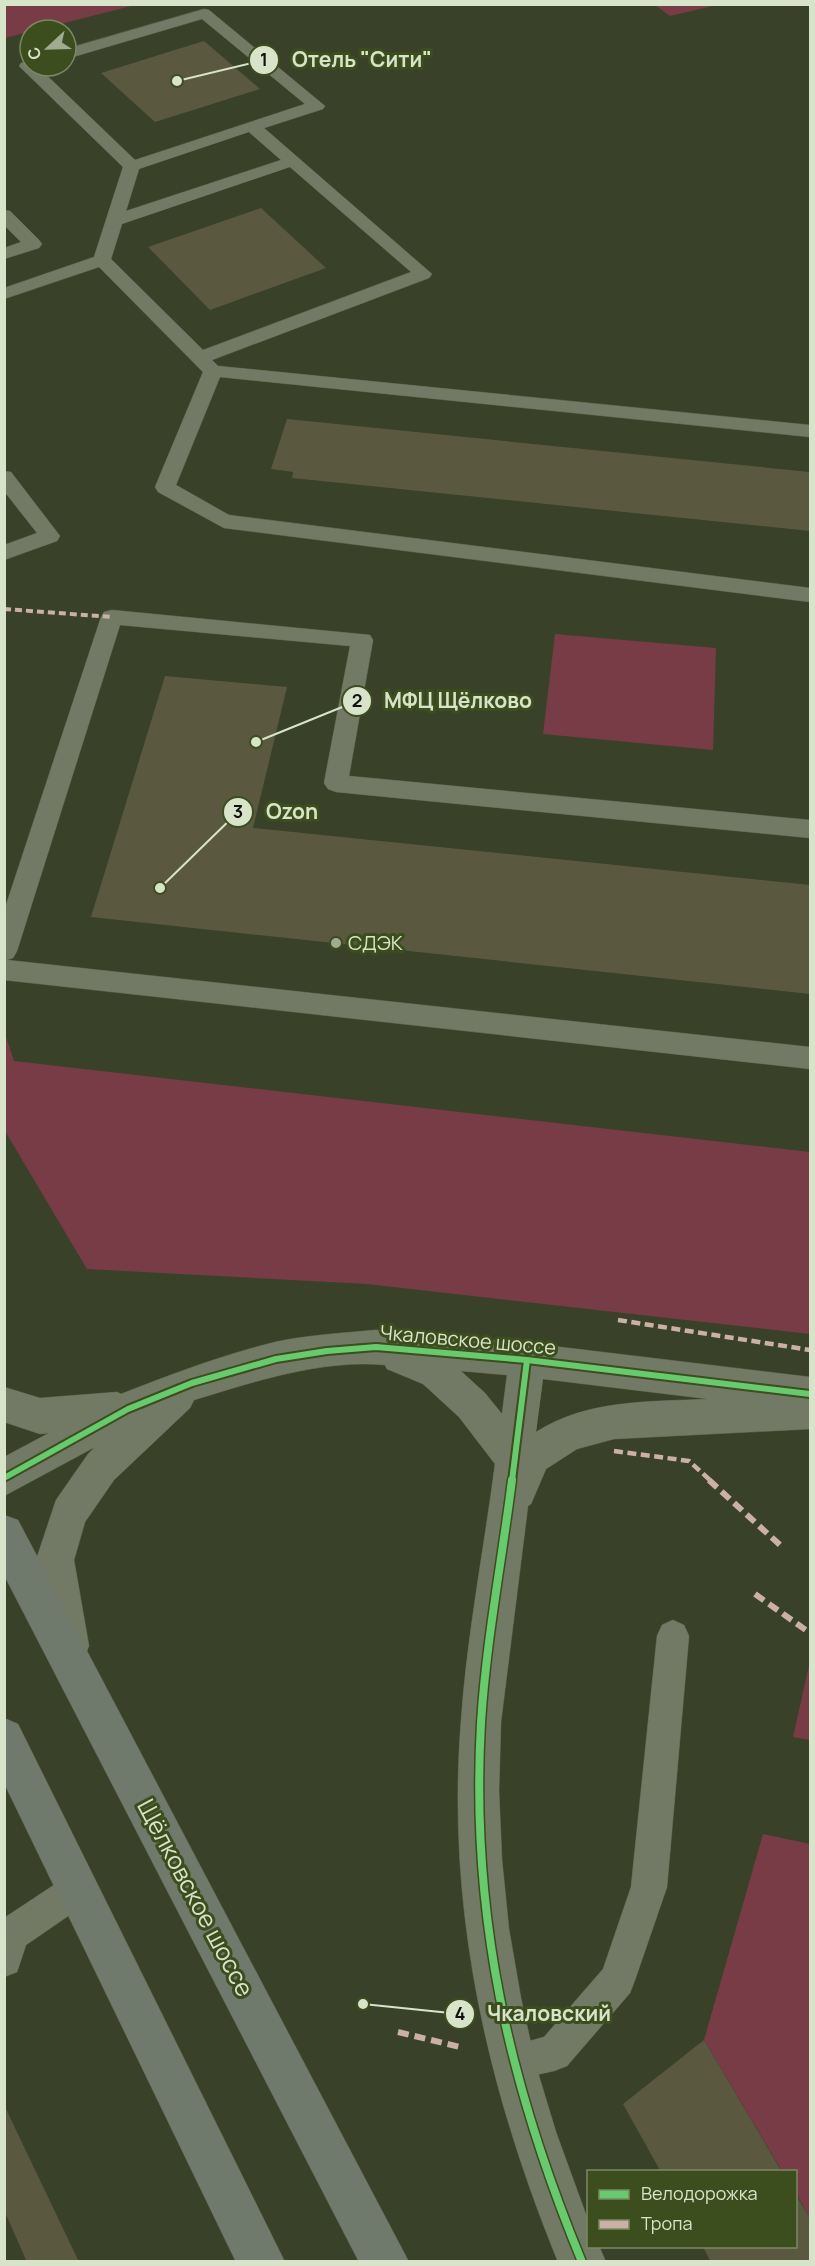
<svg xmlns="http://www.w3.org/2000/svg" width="815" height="2266" font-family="Manrope,sans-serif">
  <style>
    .green { fill: #783c47 }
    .building { fill: #5b5840 }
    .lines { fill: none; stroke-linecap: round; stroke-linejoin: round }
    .lane-casing { stroke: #576048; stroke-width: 1 }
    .secondary-casing { stroke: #576048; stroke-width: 1 }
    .primary-casing { stroke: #576048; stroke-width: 1 }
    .lane { fill: #727a66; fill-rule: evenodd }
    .secondary { fill: #727a66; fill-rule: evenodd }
    .primary { fill: #707a6c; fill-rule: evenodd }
    .quiet-far2 { stroke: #cab0a6; stroke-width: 4; stroke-dasharray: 7 4; stroke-linecap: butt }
    .quiet-far1 { stroke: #cab0a6; stroke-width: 4.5; stroke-dasharray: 9 4.5; stroke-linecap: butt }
    .quiet { stroke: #cab0a6; stroke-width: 6; stroke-dasharray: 11 6; stroke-linecap: butt }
    .cycleway-far1-casing { stroke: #3c4d1e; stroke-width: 10 }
    .cycleway-casing { stroke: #3c4d1e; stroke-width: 11 }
    .cycleway-far1 { stroke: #67ca6e; stroke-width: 6 }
    .cycleway { stroke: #67ca6e; stroke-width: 8 }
    .poi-dot { fill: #a0ab91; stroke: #3c4d1e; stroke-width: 2 }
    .labels { text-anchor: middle; stroke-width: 6; stroke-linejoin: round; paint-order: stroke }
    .poi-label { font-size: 20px; fill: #d8e4ca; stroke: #3c4d1e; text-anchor: start }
    .street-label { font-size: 20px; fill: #d8e4ca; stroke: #3c4d1e }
    .near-street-label { font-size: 24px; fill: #d8e4ca; stroke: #3c4d1e }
    .leader { fill: none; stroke: #d8e4ca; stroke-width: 2 }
    .callout-dot { fill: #d8e4ca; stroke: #3c4d1e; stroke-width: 2 }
    .mark-label { font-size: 18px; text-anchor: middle; font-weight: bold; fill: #111 }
    .callout-label { font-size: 21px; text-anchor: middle; font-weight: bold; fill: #d8e4ca; stroke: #3c4d1e; stroke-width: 6; stroke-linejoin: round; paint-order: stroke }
  </style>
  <rect width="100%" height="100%" fill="#394228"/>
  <g class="green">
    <path d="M 5,4 L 135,4 L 135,5 L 5,38 Z"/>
    <path d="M 655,5 L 717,5 L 670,16 Z"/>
    <path d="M 555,634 L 716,648 L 713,750 L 543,734 Z"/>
    <path d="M 5,1034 L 14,1061 L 810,1152 L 810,1334 L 367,1284 L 87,1269 L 5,1131 Z"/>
    <path d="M 810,1661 L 810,1740 L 793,1737 Z"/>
    <path d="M 763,1834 L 810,1844 L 810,2219 L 796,2193 L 796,2172 L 782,2171 L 704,2040 Z"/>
  </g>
  <g class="building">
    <path d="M 204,41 L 260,89 L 155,122 L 101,73 Z"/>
    <path d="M 261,208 L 326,268 L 210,310 L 148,247 Z"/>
    <path d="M 287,419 L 810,472 L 810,531 L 292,478 L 293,472 L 271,469 Z"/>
    <path d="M 165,676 L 287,687 L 253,828 L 810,885 L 810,994 L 91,917 Z"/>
    <path d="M 704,2040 L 782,2172 L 661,2172 L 623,2104 Z"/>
    <path d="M 4,2105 L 79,2262 L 27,2262 L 4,2210 Z"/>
    <path d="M 795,2193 L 810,2219 L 810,2262 L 711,2262 L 703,2247 L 795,2247 Z"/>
  </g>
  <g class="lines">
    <defs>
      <g id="lane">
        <path d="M 204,9 L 209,10 L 325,106 L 323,109 L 264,128 L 432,274 L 429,278 L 212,360 L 218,366 L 810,425 L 810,437 L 220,377 L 176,485 L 229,515 L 810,588 L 810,602 L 224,528 L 158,492 L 155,487 L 203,372 L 99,267 L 4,299 L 4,288 L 94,257 L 123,167 L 19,66 L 21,63 L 30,60 L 30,66 L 37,66 L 135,160 L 305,104 L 202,19 L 66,59 L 66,49 ZM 249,132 L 281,160 L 126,211 L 139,169 ZM 290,167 L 411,272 L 203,350 L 111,259 L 122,224 Z"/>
        <path d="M 4,210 L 10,211 L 39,240 L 42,244 L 39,248 L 4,259 L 4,248 L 21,242 L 4,225 Z"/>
        <path d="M 4,471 L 11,472 L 60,536 L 57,541 L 4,560 L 4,545 L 37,533 L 4,491 Z"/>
        <path d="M 112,610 L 370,635 L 373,640 L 349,776 L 810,820 L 810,838 L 336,792 L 328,789 L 324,783 L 350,646 L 120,625 L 17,951 L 13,958 L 7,960 L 810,1047 L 810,1069 L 4,980 L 4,911 L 101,617 L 104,612 Z"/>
        <path d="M 673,1620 L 684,1625 L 689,1636 L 667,1887 L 635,1980 L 630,1993 L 567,2066 L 554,2071 L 513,2080 L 500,2075 L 495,2062 L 500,2049 L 544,2037 L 603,1969 L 631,1887 L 657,1636 L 662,1625 Z"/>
        <path d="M 78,1871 L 90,1877 L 96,1889 L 90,1901 L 26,1945 L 17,1972 L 4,1977 L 4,1918 L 66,1877 Z"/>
      </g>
      <path id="secondary" d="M 376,1330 L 527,1343 L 810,1377 L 810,1429 L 614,1439 L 577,1449 L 546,1469 L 531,1504 L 528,1506 L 501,1722 L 499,1791 L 502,1860 L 509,1929 L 521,1998 L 536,2066 L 556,2132 L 588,2220 L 588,2246 L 599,2246 L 606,2262 L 558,2262 C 487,2088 446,1910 461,1721 C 467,1635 484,1549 495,1464 L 459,1417 L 423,1384 L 387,1369 L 385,1365 C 322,1359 253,1382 194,1400 L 190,1408 L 114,1480 L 85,1522 L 74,1560 L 89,1646 L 83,1660 L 69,1666 L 55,1660 L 49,1646 L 36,1560 L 56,1500 L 88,1454 L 95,1447 L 4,1496 L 4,1457 L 49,1433 L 40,1434 L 4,1422 L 4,1387 L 40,1398 L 117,1392 L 121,1394 C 172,1374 222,1355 275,1342 C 308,1335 342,1333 376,1330 ZM 461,1371 L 507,1375 L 502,1414 L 485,1393 ZM 543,1379 L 708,1399 C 649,1402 588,1399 536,1432 Z"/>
      <g id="primary">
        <path d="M 4,1515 L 18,1520 L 409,2262 L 359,2262 L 4,1575 Z"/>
        <path d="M 4,1718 L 18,1724 L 285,2262 L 236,2262 L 4,1783 Z"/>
      </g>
    </defs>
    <use href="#lane" class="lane-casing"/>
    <use href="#secondary" class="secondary-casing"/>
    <use href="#primary" class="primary-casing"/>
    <use href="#lane" class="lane"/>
    <use href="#secondary" class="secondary"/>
    <use href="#primary" class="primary"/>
    <path class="quiet-far2" d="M 4,609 L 112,617"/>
    <g class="quiet-far1">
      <path d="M 618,1320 L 810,1350"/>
      <path d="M 614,1451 L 689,1461 L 711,1481"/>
    </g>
    <g class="quiet">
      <path d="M 709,1480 L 780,1545"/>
      <path d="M 755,1594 L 810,1633"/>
      <path d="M 398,2032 L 460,2047"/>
    </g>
    <defs>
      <g id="cycleway-far1">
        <path d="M 4,1478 L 128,1409 L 192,1383 L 276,1359 L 327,1351 L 376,1347 L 527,1360 L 810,1394"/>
        <path d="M 512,1481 L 527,1360"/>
      </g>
      <path id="cycleway" d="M 512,1480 C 502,1560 486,1642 481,1723 C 470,1915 509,2085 582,2262"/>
    </defs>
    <use href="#cycleway-far1" class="cycleway-far1-casing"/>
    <use href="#cycleway" class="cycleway-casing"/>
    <use href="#cycleway-far1" class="cycleway-far1"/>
    <use href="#cycleway" class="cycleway"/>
  </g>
  <circle class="poi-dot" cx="336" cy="943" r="6"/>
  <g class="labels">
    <g class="poi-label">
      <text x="348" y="950">СДЭК</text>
    </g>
    <g class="street-label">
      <text transform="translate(468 1340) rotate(5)" y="7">Чкаловское шоссе</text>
    </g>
    <g class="near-street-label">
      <text transform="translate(195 1898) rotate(62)" y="8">Щёлковское шоссе</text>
    </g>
  </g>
  <path class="leader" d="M177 81L264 60M256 742L357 701M160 888L238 812M363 2004L460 2014"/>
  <g class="callout-dot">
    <circle cx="177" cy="81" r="6"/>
    <circle cx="256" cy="742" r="6"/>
    <circle cx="160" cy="888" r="6"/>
    <circle cx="363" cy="2004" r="6"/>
    <circle cx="264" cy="60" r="15"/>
    <circle cx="357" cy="701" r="15"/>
    <circle cx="238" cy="812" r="15"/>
    <circle cx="460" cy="2014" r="15"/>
  </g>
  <g class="mark-label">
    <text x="264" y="66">1</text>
    <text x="357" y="707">2</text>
    <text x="238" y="818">3</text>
    <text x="460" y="2020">4</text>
  </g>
  <g class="callout-label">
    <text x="362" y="67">Отель "Сити"</text>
    <text x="458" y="708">МФЦ Щёлково</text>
    <text x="292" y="819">Ozon</text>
    <text x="549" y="2021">Чкаловский</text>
  </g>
  <rect width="815" height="2266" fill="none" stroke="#d8e4ca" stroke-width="12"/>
  <rect x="587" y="2170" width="210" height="78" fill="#3c4d1e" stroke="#7a8963" stroke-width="1.5"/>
  <rect x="599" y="2190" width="30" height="9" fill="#67ca6e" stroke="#7a8963" stroke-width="1.5"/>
  <text x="641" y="2200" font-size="18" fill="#d8e4ca">Велодорожка</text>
  <rect x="599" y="2220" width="30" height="9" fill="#cab0a6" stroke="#7a8963" stroke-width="1.5"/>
  <text x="641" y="2230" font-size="18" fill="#d8e4ca">Тропа</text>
  <g transform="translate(48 48) rotate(248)"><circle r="28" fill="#3c4d1e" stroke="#7a8963" stroke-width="1.5"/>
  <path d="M0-4.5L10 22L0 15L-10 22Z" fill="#a0ab91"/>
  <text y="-9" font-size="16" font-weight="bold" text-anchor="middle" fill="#d8e4ca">С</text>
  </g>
</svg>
